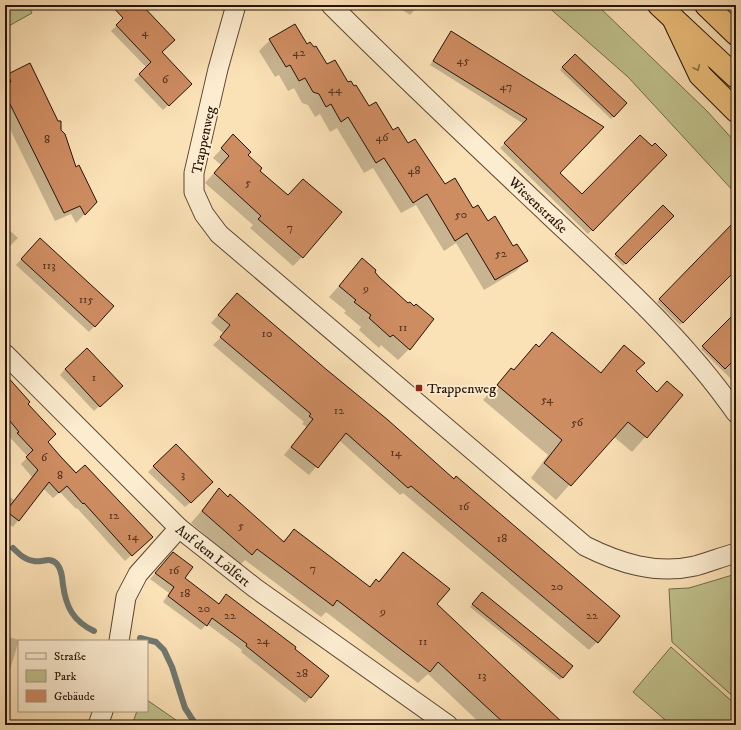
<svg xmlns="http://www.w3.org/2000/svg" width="741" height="730" font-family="'IM FELL DW Pica',serif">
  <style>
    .green { fill: #c0c28d; stroke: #726a4a }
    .shadow { fill: #0003 }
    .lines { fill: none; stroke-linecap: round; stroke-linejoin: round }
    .stream { stroke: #707871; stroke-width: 6 }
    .building { fill: #ce8c61; stroke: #251307 }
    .minor-casing { stroke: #5a4633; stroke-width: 21 }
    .highway-casing { stroke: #251307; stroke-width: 24 }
    .minor { stroke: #fcecd0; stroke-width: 19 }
    .highway { stroke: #eec07b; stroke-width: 22 }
    .oneway { stroke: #947247 }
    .poi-dot { fill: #8f2418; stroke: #fcecd0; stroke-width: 1.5 }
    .labels { text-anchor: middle; stroke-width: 4; stroke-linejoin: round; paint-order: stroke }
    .number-label { font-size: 12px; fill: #4f311e }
    .street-label { font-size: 14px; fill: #251307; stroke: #fcecd0 }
    .poi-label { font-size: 14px; fill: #251307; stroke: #fcecd0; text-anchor: start }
  </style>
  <rect width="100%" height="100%" fill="#fbe1b6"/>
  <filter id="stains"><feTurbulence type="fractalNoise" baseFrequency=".005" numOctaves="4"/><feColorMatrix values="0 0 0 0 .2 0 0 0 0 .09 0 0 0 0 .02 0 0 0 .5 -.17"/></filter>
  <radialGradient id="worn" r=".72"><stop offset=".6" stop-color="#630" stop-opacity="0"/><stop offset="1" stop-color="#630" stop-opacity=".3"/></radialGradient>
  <g class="green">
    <path d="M 5,5 L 28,5 L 32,13 L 5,28 Z"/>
    <path d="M 546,5 L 597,5 L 707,111 L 736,143 L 736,194 L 628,77 Z"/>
    <path d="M 736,574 L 736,699 L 672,642 L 669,589 L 689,588 Z"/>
    <path d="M 671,647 L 736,705 L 736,725 L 671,725 L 633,692 Z"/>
    <path d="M 147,700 L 183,725 L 132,725 L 137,711 L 147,711 Z"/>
  </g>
  <g class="shadow">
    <path d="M 138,5 L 140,5 L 161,52 L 191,84 L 163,110 L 134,80 L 147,68 L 111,31 Z"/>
    <path d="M 395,5 L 419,5 L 410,15 Z"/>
    <path d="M 451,33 L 602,127 L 559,173 L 582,195 L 652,147 L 665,155 L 588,234 L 500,148 L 524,124 L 430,65 Z"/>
    <path d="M 270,40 L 306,45 L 408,145 L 444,185 L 487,222 L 527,260 L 516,271 L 484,290 L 456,243 L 444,251 L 416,205 L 401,213 L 373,168 L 364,173 L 337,128 L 330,132 L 320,114 L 315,117 L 308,105 L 302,103 L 294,88 L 288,91 L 279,75 L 275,77 L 259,51 Z"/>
    <path d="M 575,55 L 626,103 L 611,119 L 560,70 Z"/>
    <path d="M 30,64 L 60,131 L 75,168 L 96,202 L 76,223 L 71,214 L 55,221 L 5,119 L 5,78 Z"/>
    <path d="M 225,145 L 247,155 L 258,171 L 302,257 L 293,266 L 250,228 L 253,225 L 205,183 L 221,165 L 213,158 Z"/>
    <path d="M 663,206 L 673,216 L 623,266 L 614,257 Z"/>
    <path d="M 736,222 L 736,268 L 680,325 L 657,302 Z"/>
    <path d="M 5,226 L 18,238 L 5,251 Z"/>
    <path d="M 35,245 L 113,306 L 89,332 L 16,265 Z"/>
    <path d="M 362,260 L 378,278 L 409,349 L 398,360 L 381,345 L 379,348 L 359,330 L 361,327 L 344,313 L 346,311 L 329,297 Z"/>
    <path d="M 230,302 L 454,480 L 619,616 L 597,642 L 589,650 L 403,493 L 400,495 L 339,440 L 309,475 L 284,455 L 307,427 L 302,424 L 304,422 L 213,345 L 224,334 L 211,323 Z"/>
    <path d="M 736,314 L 736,384 L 701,349 Z"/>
    <path d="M 552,333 L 600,373 L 624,347 L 635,371 L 657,393 L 682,395 L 632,452 L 613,436 L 556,500 L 531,478 L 548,455 L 483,400 L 511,369 L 513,370 L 536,346 L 538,347 Z"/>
    <path d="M 65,369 L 121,386 L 94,411 L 60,375 Z"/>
    <path d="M 5,390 L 27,404 L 47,442 L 145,543 L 125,561 L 77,508 L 76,509 L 60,492 L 53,498 L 43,488 L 13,527 L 5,521 L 5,493 L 14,500 L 32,477 L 21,464 L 28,457 L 5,432 Z"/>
    <path d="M 176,445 L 207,488 L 185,507 L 148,472 Z"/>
    <path d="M 219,490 L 227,498 L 283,541 L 294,530 L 369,587 L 376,581 L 378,582 L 403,554 L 436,604 L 547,725 L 482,725 L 428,674 L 418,683 L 326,612 L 321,617 L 245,560 L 240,565 L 191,523 Z"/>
    <path d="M 173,553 L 184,578 L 218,604 L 226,596 L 311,697 L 305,703 L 241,652 L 242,650 L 207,624 L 201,630 L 163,602 L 169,593 L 150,579 Z"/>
    <path d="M 479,596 L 572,666 L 560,680 L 470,607 Z"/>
    <path d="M 5,636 L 19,640 L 5,686 Z"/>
  </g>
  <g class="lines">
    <g class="stream">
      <path d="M 13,548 C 19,554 25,560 34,561 C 42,563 50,556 57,564 C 62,570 62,577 63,585 C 66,607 73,621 94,631"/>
      <path d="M 140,638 L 156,642 L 164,650 L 172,667 L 185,708 L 196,725"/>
    </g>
  </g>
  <g class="building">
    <path d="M 111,5 L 142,5 L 175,40 L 162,52 L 192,84 L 169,106 L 139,74 L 151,62 L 116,25 L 123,18 Z"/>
    <path d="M 295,24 L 307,44 L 310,42 L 314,47 L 316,46 L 327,64 L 335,60 L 348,82 L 351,81 L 354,86 L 356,85 L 369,106 L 376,102 L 393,130 L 398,127 L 408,143 L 415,139 L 445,184 L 455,178 L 473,208 L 478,205 L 488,221 L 495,216 L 513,246 L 517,244 L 528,261 L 495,280 L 467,233 L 455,241 L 427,194 L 413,203 L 384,158 L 376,163 L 348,117 L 341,122 L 331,104 L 326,107 L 319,94 L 313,92 L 305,78 L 299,81 L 290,65 L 286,67 L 269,39 Z"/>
    <path d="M 451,31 L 604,127 L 560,173 L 582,194 L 640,135 L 652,146 L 655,143 L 667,155 L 593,231 L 504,143 L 527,119 L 433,61 Z"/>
    <path d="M 575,54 L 627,103 L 614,117 L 562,67 Z"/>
    <path d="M 30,63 L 58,121 L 61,121 L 61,130 L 65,134 L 76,167 L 79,165 L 97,202 L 85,215 L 80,206 L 64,213 L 5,94 L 5,84 L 11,82 L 8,74 Z"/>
    <path d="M 233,134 L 251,152 L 248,155 L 262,168 L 260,171 L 288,195 L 303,179 L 342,212 L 303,258 L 258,219 L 261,216 L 214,173 L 229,156 L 221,148 Z"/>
    <path d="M 663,205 L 674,216 L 626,264 L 615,254 Z"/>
    <path d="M 736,220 L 736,270 L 683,323 L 659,299 Z"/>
    <path d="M 40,238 L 114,306 L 95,327 L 21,259 Z"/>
    <path d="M 362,258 L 376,270 L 375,272 L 379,277 L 408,303 L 410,302 L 414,306 L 416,304 L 434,319 L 410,350 L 393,335 L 390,337 L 369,318 L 371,315 L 354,302 L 356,300 L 339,286 Z"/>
    <path d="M 237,293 L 327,370 L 388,420 L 454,479 L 456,476 L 620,616 L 598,643 L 411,486 L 408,488 L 346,433 L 318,468 L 291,447 L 313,419 L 309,416 L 311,414 L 220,337 L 230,325 L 218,315 Z"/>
    <path d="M 736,312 L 736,358 L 725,369 L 702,346 Z"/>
    <path d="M 552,332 L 601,373 L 624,345 L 645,363 L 636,371 L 657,392 L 667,381 L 683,395 L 647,438 L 628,422 L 571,486 L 544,463 L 562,440 L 497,385 L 511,368 L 514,370 L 536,344 L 539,347 Z"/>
    <path d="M 87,348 L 123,386 L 100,407 L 65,369 Z"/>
    <path d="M 5,374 L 30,402 L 28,404 L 56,434 L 48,442 L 61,457 L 76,473 L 85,465 L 153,537 L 132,556 L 84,503 L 83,504 L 67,486 L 59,493 L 49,482 L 19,521 L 6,511 L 38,470 L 26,457 L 33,450 L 17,433 L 19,432 L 5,415 Z"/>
    <path d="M 176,444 L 213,482 L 191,503 L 153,466 Z"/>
    <path d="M 219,488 L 228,497 L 230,494 L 284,542 L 294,529 L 370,587 L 376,579 L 379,582 L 403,552 L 450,589 L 437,604 L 565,725 L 506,725 L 438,662 L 430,672 L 337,600 L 333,606 L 257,549 L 252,555 L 202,511 Z"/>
    <path d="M 173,552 L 193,567 L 185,578 L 219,604 L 226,594 L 296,647 L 295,649 L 329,676 L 311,698 L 246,646 L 247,644 L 212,618 L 207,626 L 168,596 L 174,587 L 155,573 Z"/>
    <path d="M 482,592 L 573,666 L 563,678 L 472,604 Z"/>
  </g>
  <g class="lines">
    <defs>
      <g id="minor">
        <path d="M 236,5 L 218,69 L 194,173 L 194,192 L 204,214 L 219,234 L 585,546 C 619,563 656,575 695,566 C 709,562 722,557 736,553"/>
        <path id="s1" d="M 331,5 C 402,76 474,144 547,213 C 614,276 683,337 736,413"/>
        <path id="s2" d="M 5,354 L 179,528 L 255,588 L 448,725"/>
        <path d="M 119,641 L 126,597 L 138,574 L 179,528"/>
        <path d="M 98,725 L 103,711"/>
      </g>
      <g id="highway">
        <path d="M 659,5 L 736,77"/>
        <path d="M 706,5 L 736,34"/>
        <path d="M 674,20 L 700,75 L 736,111"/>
      </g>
    </defs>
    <use href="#minor" class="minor-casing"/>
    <use href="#highway" class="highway-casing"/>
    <use href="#minor" class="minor"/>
    <use href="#highway" class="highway"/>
  </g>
  <defs><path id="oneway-chevron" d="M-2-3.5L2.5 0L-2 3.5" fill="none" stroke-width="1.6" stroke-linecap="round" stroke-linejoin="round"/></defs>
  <use class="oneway" href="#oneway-chevron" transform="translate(697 68) rotate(65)"/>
  <rect class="poi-dot" x="415" y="384" width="8" height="8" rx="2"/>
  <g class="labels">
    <g class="number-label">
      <text x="145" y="36">4</text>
      <text x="299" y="56">42</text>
      <text x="463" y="64">45</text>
      <text x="165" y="83">6</text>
      <text x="506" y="90">47</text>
      <text x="335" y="93">44</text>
      <text x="382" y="141">46</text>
      <text x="47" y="143">8</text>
      <text x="414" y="174">48</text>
      <text x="248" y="186">5</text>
      <text x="461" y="218">50</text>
      <text x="290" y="231">7</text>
      <text x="501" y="257">52</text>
      <text x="49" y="269">113</text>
      <text x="366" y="292">9</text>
      <text x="86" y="303">115</text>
      <text x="403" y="331">11</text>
      <text x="267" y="337">10</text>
      <text x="94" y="381">1</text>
      <text x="547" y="403">54</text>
      <text x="339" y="414">12</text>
      <text x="577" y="426">56</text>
      <text x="396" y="456">14</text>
      <text x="44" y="461">6</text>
      <text x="183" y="478">3</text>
      <text x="60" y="479">8</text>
      <text x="464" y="510">16</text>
      <text x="114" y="519">12</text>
      <text x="241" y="529">5</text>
      <text x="133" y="540">14</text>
      <text x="502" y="542">18</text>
      <text x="313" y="572">7</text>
      <text x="174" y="574">16</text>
      <text x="557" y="590">20</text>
      <text x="185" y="597">18</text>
      <text x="204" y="612">20</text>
      <text x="383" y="615">9</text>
      <text x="230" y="619">22</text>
      <text x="592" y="619">22</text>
      <text x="263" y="644">24</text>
      <text x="423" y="645">11</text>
      <text x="302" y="677">28</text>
      <text x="482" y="679">13</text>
    </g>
    <g class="street-label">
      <text transform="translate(203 140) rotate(-78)" y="5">Trappenweg</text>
      <text dy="5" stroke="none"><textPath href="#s1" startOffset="288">Wiesenstraße</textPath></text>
      <text dy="5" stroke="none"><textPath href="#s2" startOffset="290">Auf dem Lölfert</textPath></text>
    </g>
    <g class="poi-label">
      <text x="427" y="393">Trappenweg</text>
    </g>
  </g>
  <rect width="741" height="730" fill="none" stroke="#fbe1b6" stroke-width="20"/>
  <rect x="6" y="6" width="729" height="718" fill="none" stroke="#251307" stroke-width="2"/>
  <rect x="10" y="10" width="721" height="710" fill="none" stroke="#251307"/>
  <rect x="18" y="640" width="130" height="72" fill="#fcecd0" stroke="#a69580"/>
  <rect x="26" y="653" width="20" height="6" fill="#fcecd0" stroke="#a69580"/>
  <text x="54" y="660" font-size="12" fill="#251307">Straße</text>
  <rect x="26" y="670" width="20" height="12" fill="#c0c28d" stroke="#a69580"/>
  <text x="54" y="680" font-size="12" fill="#251307">Park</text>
  <rect x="26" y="690" width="20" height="12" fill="#ce8c61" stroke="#a69580"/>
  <text x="54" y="700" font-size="12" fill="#251307">Gebäude</text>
  <rect width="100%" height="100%" filter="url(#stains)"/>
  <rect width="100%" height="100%" fill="url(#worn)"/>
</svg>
